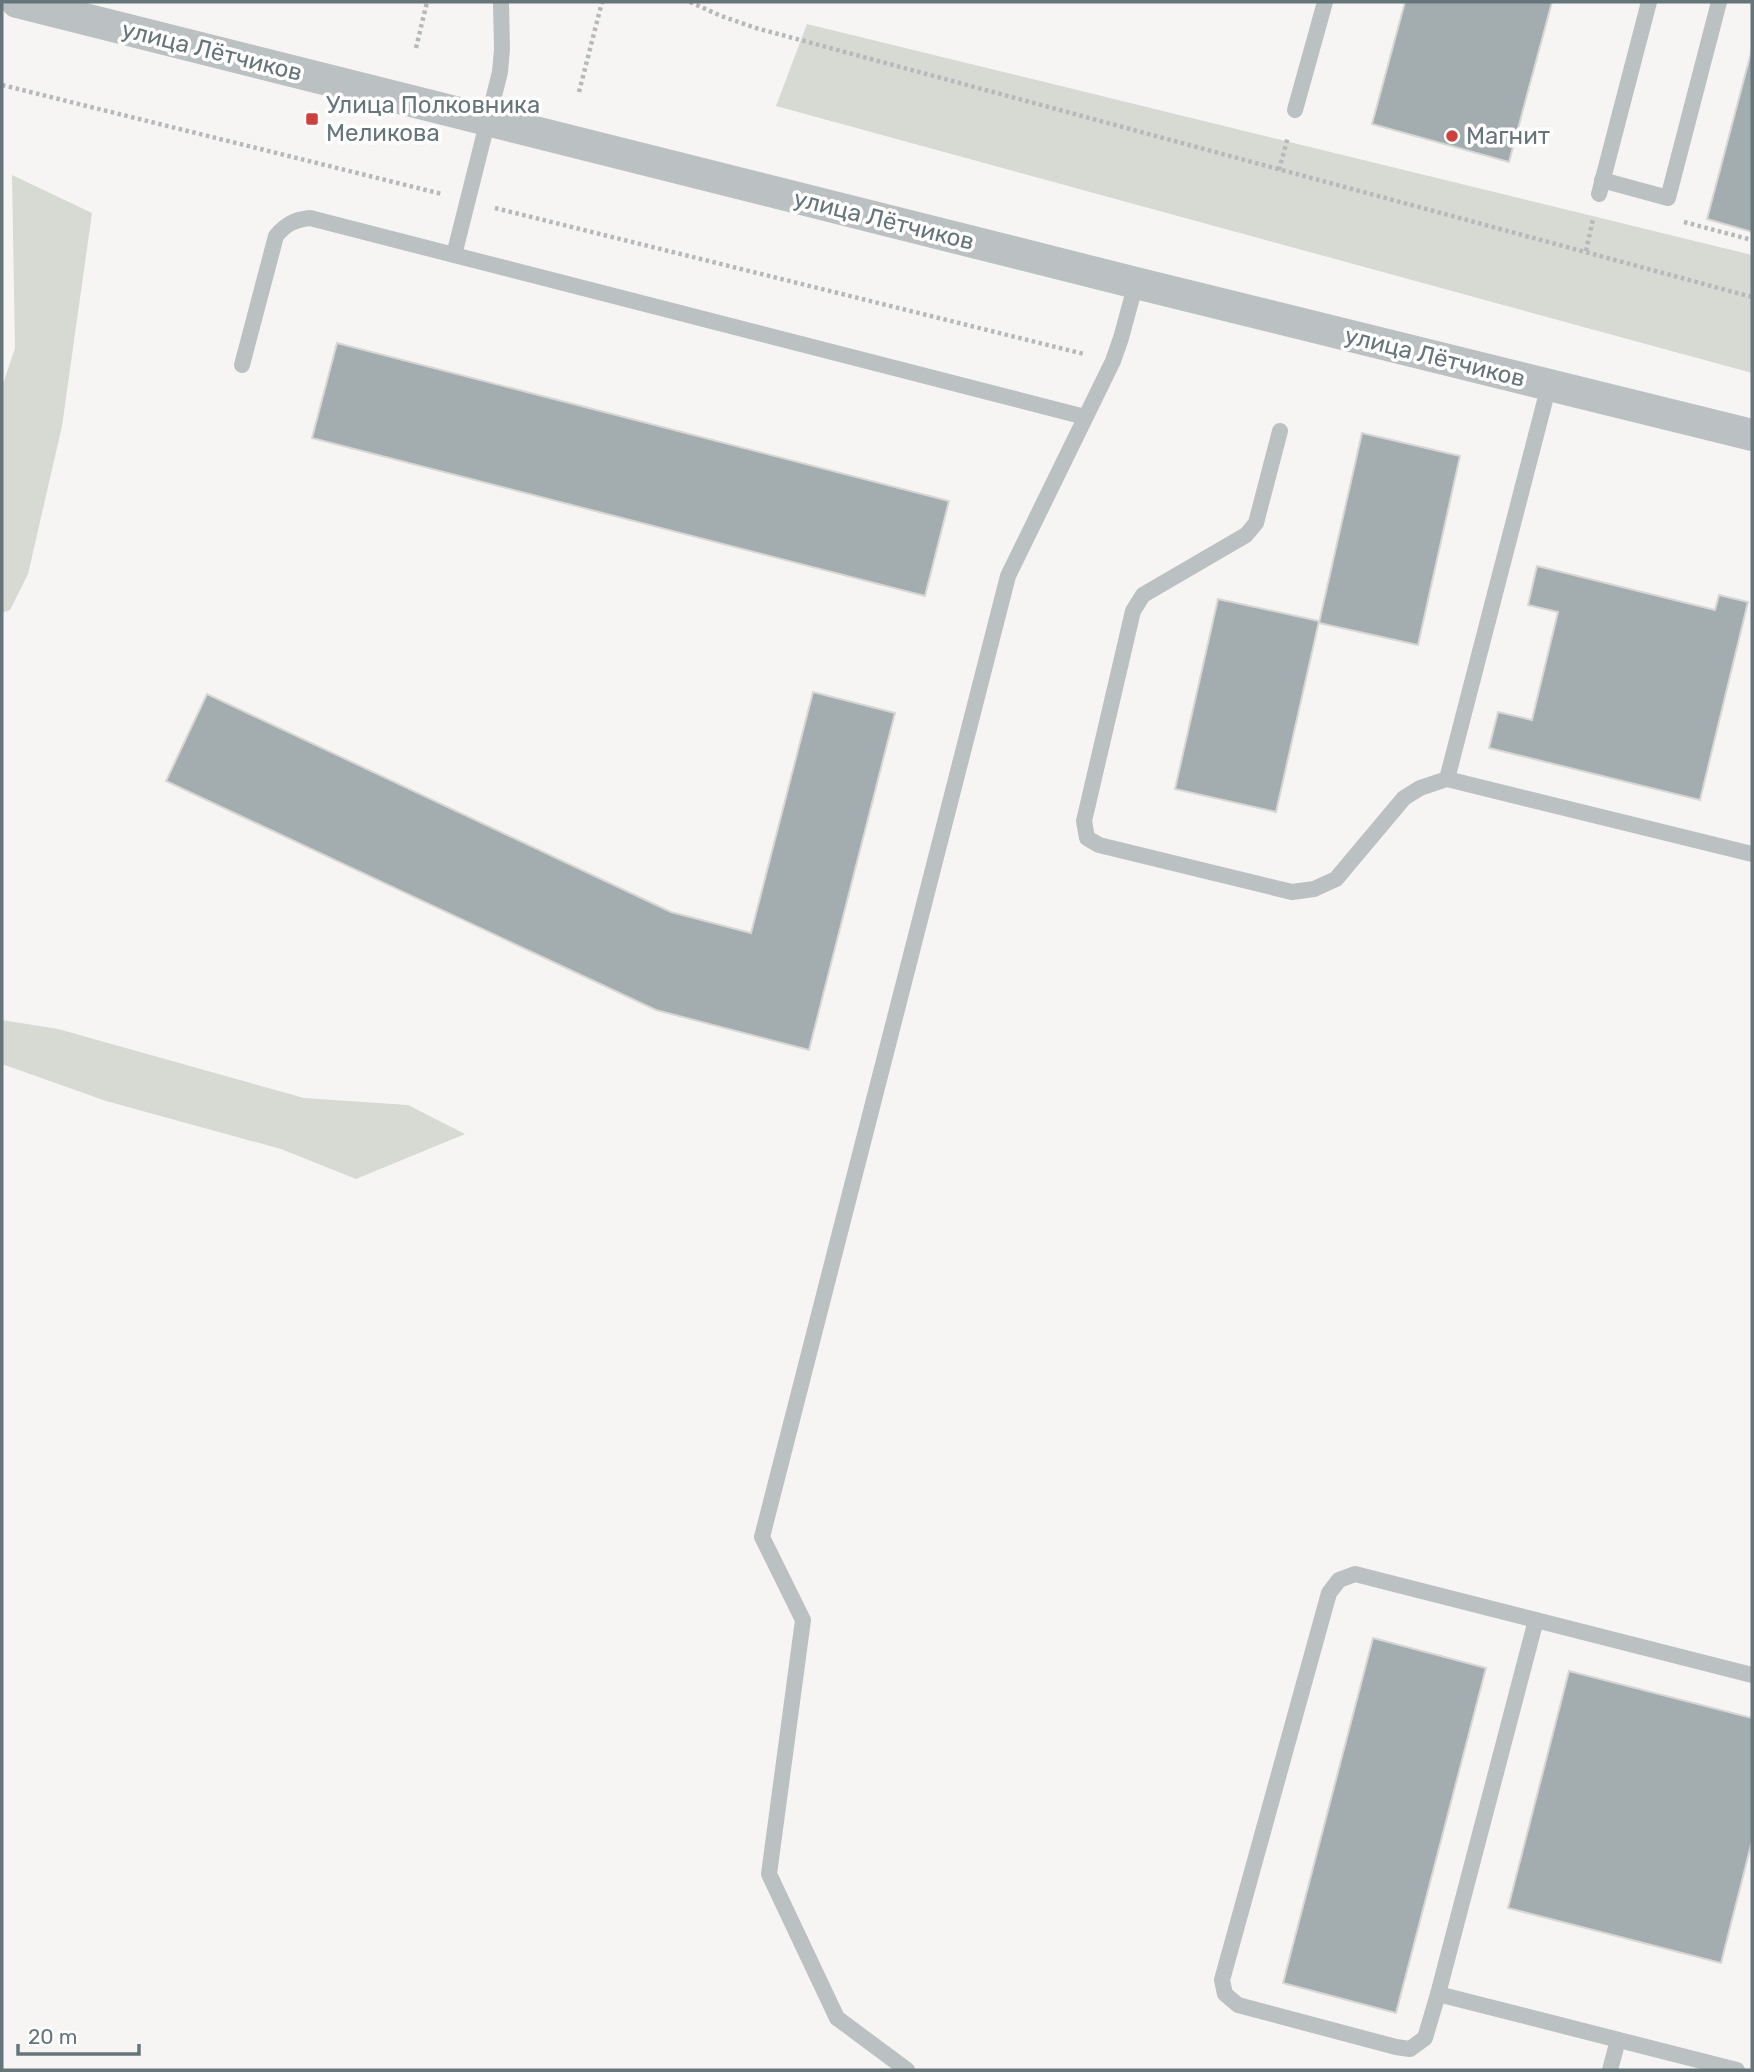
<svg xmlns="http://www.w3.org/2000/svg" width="1754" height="2072" font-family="Rubik,sans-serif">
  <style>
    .green { fill: #d6dad2 }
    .building { fill: #a3acaf; stroke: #d7d7d5; stroke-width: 2 }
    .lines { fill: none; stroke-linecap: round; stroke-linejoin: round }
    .path { stroke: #b5b9ba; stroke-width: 4.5; stroke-dasharray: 3.5 3.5; stroke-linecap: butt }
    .service { stroke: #bbc0c2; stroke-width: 16 }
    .minor { stroke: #bbc0c2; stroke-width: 32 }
    .poi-dot { fill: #cc413d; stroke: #fff; stroke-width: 2.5 }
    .labels { text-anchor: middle; stroke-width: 7; stroke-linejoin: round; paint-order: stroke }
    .street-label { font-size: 24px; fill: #65757a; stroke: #fff }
    .poi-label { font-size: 24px; fill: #65757a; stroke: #fff; text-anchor: start }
  </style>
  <rect width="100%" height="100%" fill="#f6f5f3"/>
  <g class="green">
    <path d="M 807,24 L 1752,255 L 1752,373 L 776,106 Z"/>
    <path d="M 12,175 L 92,213 L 62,426 L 28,574 L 10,610 L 2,613 L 2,387 L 15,348 Z"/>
    <path d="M 2,1020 L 58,1029 L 304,1098 L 408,1105 L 465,1134 L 356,1179 L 281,1149 L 106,1101 L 2,1064 Z"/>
  </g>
  <g class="building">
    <path d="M 1405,2 L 1552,2 L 1509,162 L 1372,124 Z"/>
    <path d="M 1752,49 L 1752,232 L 1707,219 Z"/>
    <path d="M 337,343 L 949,501 L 925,596 L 312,438 Z"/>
    <path d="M 1362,433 L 1460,456 L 1418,645 L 1319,623 Z"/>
    <path d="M 1537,566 L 1715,610 L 1719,595 L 1748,602 L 1700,800 L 1489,748 L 1498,712 L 1532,720 L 1558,612 L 1528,605 Z"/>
    <path d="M 1218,599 L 1319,621 L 1276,812 L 1175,789 Z"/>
    <path d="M 813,692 L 895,713 L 809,1050 L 656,1010 L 166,781 L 207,694 L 671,912 L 751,933 Z"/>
    <path d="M 1373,1638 L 1486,1668 L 1396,2013 L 1283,1983 Z"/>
    <path d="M 1569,1671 L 1752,1718 L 1752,1841 L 1721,1963 L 1508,1908 Z"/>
  </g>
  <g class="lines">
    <g class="path">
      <path d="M 690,2 L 721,16 L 756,28 L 1752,297"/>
      <path d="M 416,48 L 427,2"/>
      <path d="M 2,85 L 442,194"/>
      <path d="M 579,92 L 602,2"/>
      <path d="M 1279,170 L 1288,137"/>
      <path d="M 495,208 L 1084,354"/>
      <path d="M 1684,222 L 1752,240"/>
      <path d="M 1586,251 L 1593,219"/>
    </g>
    <g class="service">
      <path d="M 1295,110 L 1325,2"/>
      <path d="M 1602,180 L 1668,198 L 1719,2"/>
      <path d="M 1599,194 L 1649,2"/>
      <path d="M 454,255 L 500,72 L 502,49 L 501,2"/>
      <path d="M 242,365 L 276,236 C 286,224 294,220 310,218 L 1085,417"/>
      <path d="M 1549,385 L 1447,779 L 1752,854"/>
      <path d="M 1280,431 L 1256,523 L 1246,535 L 1143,595 L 1133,611 L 1084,821 L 1087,838 L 1099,845 L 1292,892 L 1314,889 L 1336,879 L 1404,798 L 1420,788 L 1447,779"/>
      <path d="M 1438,1994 L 1536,1620"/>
      <path d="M 907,2070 L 837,2018 L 769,1874 L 803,1620 L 762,1537 L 1008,576 L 1113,361 L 1121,338 L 1136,283"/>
      <path d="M 1610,2070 L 1618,2040"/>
      <path d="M 1737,2070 L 1438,1994 L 1425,2038 L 1410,2049 L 1396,2047 L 1238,2005 L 1225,1994 L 1222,1980 L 1329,1593 L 1339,1580 L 1355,1574 L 1752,1675"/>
    </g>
    <path class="minor" d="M 17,2 L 1136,283 L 1752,435"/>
  </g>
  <g class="poi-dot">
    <rect x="305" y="112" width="14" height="14" rx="3.5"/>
    <circle cx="1452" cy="136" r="7"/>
  </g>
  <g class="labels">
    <g class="street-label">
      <text transform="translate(212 51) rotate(14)" y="8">улица Лётчиков</text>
      <text transform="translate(884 220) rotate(14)" y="8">улица Лётчиков</text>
      <text transform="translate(1435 357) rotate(14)" y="8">улица Лётчиков</text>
    </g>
    <g class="poi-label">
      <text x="326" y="113">Улица Полковника<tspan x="326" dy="28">Меликова</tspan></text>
      <text x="1466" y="144">Магнит</text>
    </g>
  </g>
  <rect width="1754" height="2072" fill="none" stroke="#65757a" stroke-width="7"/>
  <path d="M18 2044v10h121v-10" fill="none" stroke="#65757a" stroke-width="3.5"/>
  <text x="28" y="2044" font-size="21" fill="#65757a" stroke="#ffffff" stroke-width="5" paint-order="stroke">20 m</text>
</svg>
